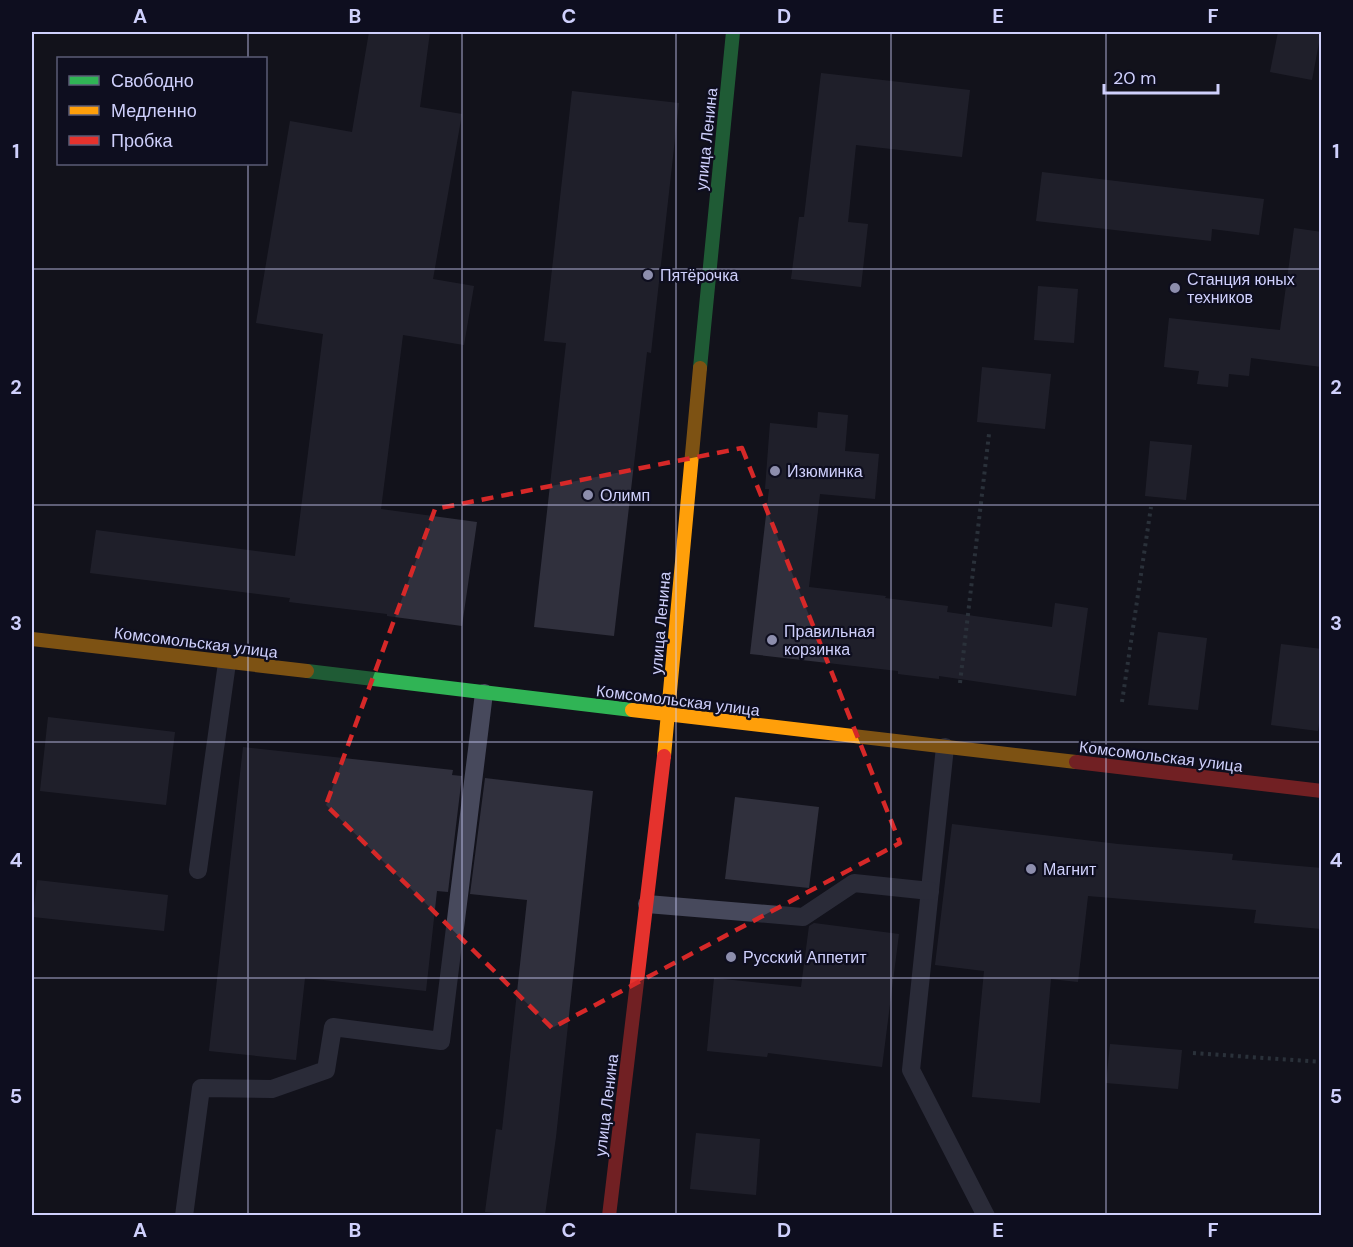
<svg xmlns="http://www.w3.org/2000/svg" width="1353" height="1247" font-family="'DM Sans',sans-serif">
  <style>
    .building { fill: #30303d }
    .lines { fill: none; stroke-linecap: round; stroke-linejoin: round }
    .path { stroke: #485760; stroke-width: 4; stroke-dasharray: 3 4.5; stroke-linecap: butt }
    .lane { stroke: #47495c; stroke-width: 18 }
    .fast { stroke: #30b455; stroke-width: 14 }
    .slow { stroke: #ff9f0a; stroke-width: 14 }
    .jam { stroke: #e5322d; stroke-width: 14 }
    .marked { fill: none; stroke: #d62828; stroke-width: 4.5; stroke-dasharray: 12 8; stroke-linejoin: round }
    .grid { fill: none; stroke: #cfd0fc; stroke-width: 1.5; stroke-opacity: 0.55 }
    .poi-dot { fill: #8d8ead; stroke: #0e0e1f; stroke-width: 2 }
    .labels { text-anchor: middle; stroke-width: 4.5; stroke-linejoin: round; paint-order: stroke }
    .street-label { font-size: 16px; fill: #cfd0fc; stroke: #0e0e1f }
    .poi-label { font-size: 16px; fill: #cfd0fc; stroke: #0e0e1f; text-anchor: start }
    .neatline { fill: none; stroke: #cfd0fc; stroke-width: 2 }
    .grid-label { font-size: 20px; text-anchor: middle; font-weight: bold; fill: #cfd0fc }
  </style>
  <rect width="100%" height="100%" fill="#12121b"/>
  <g class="building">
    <path d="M 369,32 L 430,32 L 420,107 L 462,114 L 433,279 L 474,286 L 464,345 L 403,335 L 381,509 L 477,522 L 462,626 L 387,616 L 387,614 L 289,602 L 290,598 L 90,573 L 96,530 L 295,556 L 323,334 L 256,323 L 290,121 L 352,132 Z"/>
    <path d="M 1278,32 L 1321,32 L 1312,80 L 1270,72 Z"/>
    <path d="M 821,73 L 970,90 L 962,157 L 856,145 L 848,222 L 868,224 L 861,287 L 791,279 L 799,217 L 804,217 Z"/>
    <path d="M 572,91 L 679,103 L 651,353 L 647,352 L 614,636 L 534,627 L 566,343 L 544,341 Z"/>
    <path d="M 1042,172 L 1264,199 L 1259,235 L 1212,229 L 1211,241 L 1036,221 Z"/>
    <path d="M 1294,228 L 1322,232 L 1322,367 L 1251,358 L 1249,376 L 1229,374 L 1228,387 L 1197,384 L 1199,371 L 1164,367 L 1169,318 L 1280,330 Z"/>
    <path d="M 1038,286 L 1078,289 L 1074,343 L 1034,340 Z"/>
    <path d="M 982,367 L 1051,374 L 1045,429 L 977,422 Z"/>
    <path d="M 818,412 L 848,415 L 845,451 L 879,454 L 875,499 L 820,494 L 809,587 L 886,596 L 885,598 L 948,606 L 947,612 L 1052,627 L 1055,603 L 1088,608 L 1076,696 L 939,676 L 939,679 L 898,674 L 898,671 L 750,654 L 769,489 L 765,489 L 770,423 L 817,428 Z"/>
    <path d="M 1150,441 L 1192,445 L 1186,500 L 1145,496 Z"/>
    <path d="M 1158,632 L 1207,638 L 1198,710 L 1148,705 Z"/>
    <path d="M 1281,644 L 1322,649 L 1322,701 L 1318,731 L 1271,725 Z"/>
    <path d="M 48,717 L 175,732 L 166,805 L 40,791 Z"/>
    <path d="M 243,747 L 453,770 L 452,775 L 462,776 L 448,892 L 437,891 L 426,991 L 305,978 L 296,1060 L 209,1051 Z"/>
    <path d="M 485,778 L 593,791 L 556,1137 L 545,1215 L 514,1215 L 485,1212 L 496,1129 L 502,1130 L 527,900 L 470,894 Z"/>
    <path d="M 735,797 L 819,807 L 809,888 L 725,879 Z"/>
    <path d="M 952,824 L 1118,844 L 1233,854 L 1232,860 L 1322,868 L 1322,929 L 1254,923 L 1256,910 L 1088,896 L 1078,982 L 1051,979 L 1040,1103 L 972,1097 L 984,971 L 935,965 Z"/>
    <path d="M 37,880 L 168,895 L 164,931 L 33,917 Z"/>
    <path d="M 814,923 L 899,934 L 882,1067 L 768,1053 L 767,1057 L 707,1051 L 714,978 L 801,987 L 809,926 Z"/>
    <path d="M 1110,1044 L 1182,1050 L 1178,1089 L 1106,1083 Z"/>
    <path d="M 696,1133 L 760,1139 L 756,1195 L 690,1189 Z"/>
  </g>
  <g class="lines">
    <g class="path">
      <path d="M 960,683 L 989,434"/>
      <path d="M 1122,702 L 1151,507"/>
      <path d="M 1193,1053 L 1322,1062"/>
    </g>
    <g class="lane">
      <path d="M 945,747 L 911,1070 L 986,1216"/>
      <path d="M 198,870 L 227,663"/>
      <path d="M 647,904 L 803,917 L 854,883 L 930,891"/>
      <path d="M 184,1216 L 201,1088 L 272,1089 L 326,1070 L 333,1027 L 441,1041 L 484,693"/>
    </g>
    <g class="fast">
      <path d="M 700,368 L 733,32"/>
      <path d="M 307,671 L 632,710"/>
    </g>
    <g class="slow">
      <path d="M 32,639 L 307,671"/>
      <path d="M 632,710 L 1076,762"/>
      <path d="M 664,756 L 700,368"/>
    </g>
    <g class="jam">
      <path d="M 1076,762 L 1322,791"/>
      <path d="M 609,1216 L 664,756"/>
    </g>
  </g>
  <path d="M0 0H1353V1247H0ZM 742,448 L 900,843 L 552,1028 L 326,805 L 435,509 Z" fill="#12121b" fill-opacity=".55" fill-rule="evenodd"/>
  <path class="marked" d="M 742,448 L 900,843 L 552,1028 L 326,805 L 435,509 Z"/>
  <path class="grid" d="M 248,32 L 248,58M 462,32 L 462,1216M 676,32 L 676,1216M 891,32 L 891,1216M 1106,32 L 1106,1216M 248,164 L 248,1216M 32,269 L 1322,269M 32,505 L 1322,505M 32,742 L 1322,742M 32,978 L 1322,978"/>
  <g class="poi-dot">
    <circle cx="648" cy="275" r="6"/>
    <circle cx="1175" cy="288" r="6"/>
    <circle cx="775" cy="471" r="6"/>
    <circle cx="588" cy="495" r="6"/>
    <circle cx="772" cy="640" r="6"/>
    <circle cx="1031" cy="869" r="6"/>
    <circle cx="731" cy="957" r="6"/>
  </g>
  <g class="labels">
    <g class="street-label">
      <text transform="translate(706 139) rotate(-84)" y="6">улица Ленина</text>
      <text transform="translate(660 623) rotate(-85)" y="6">улица Ленина</text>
      <text transform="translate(196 642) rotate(7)" y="6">Комсомольская улица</text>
      <text transform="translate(678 700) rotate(7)" y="6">Комсомольская улица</text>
      <text transform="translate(1161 756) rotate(7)" y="6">Комсомольская улица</text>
      <text transform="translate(606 1105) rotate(-83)" y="6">улица Ленина</text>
    </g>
    <g class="poi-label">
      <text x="660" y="281">Пятёрочка</text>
      <text x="1187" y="285">Станция юных<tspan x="1187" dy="18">техников</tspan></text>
      <text x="787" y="477">Изюминка</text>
      <text x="600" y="501">Олимп</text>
      <text x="784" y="637">Правильная<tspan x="784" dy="18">корзинка</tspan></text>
      <text x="1043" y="875">Магнит</text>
      <text x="743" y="963">Русский Аппетит</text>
    </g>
  </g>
  <rect width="1353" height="1247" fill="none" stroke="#0e0e1f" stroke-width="66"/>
  <rect x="57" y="57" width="210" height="108" fill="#0e0e1f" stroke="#5b5c77" stroke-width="1.5"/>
  <rect x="69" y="76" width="30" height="9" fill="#30b455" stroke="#5b5c77" stroke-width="1.5"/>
  <text x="111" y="87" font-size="18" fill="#cfd0fc">Свободно</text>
  <rect x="69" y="106" width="30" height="9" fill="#ff9f0a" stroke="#5b5c77" stroke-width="1.5"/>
  <text x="111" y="117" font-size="18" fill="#cfd0fc">Медленно</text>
  <rect x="69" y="136" width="30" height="9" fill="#e5322d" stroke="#5b5c77" stroke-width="1.5"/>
  <text x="111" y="147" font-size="18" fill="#cfd0fc">Пробка</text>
  <path d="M1104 84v9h114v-9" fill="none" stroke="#cfd0fc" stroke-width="3"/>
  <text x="1113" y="84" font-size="18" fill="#cfd0fc" stroke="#0e0e1f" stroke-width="4.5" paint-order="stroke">20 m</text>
  <rect x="33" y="33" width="1287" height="1181" class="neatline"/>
  <g class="grid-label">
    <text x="140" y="23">A</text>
    <text x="355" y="23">B</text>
    <text x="569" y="23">C</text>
    <text x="784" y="23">D</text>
    <text x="998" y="23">E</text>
    <text x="1213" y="23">F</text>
    <text x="16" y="158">1</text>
    <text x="1336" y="158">1</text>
    <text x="16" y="394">2</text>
    <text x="1336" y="394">2</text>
    <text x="16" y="630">3</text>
    <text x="1336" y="630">3</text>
    <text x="16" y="867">4</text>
    <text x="1336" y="867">4</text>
    <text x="16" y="1103">5</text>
    <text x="1336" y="1103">5</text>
    <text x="140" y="1237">A</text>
    <text x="355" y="1237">B</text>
    <text x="569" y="1237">C</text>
    <text x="784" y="1237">D</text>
    <text x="998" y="1237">E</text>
    <text x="1213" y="1237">F</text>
  </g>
</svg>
